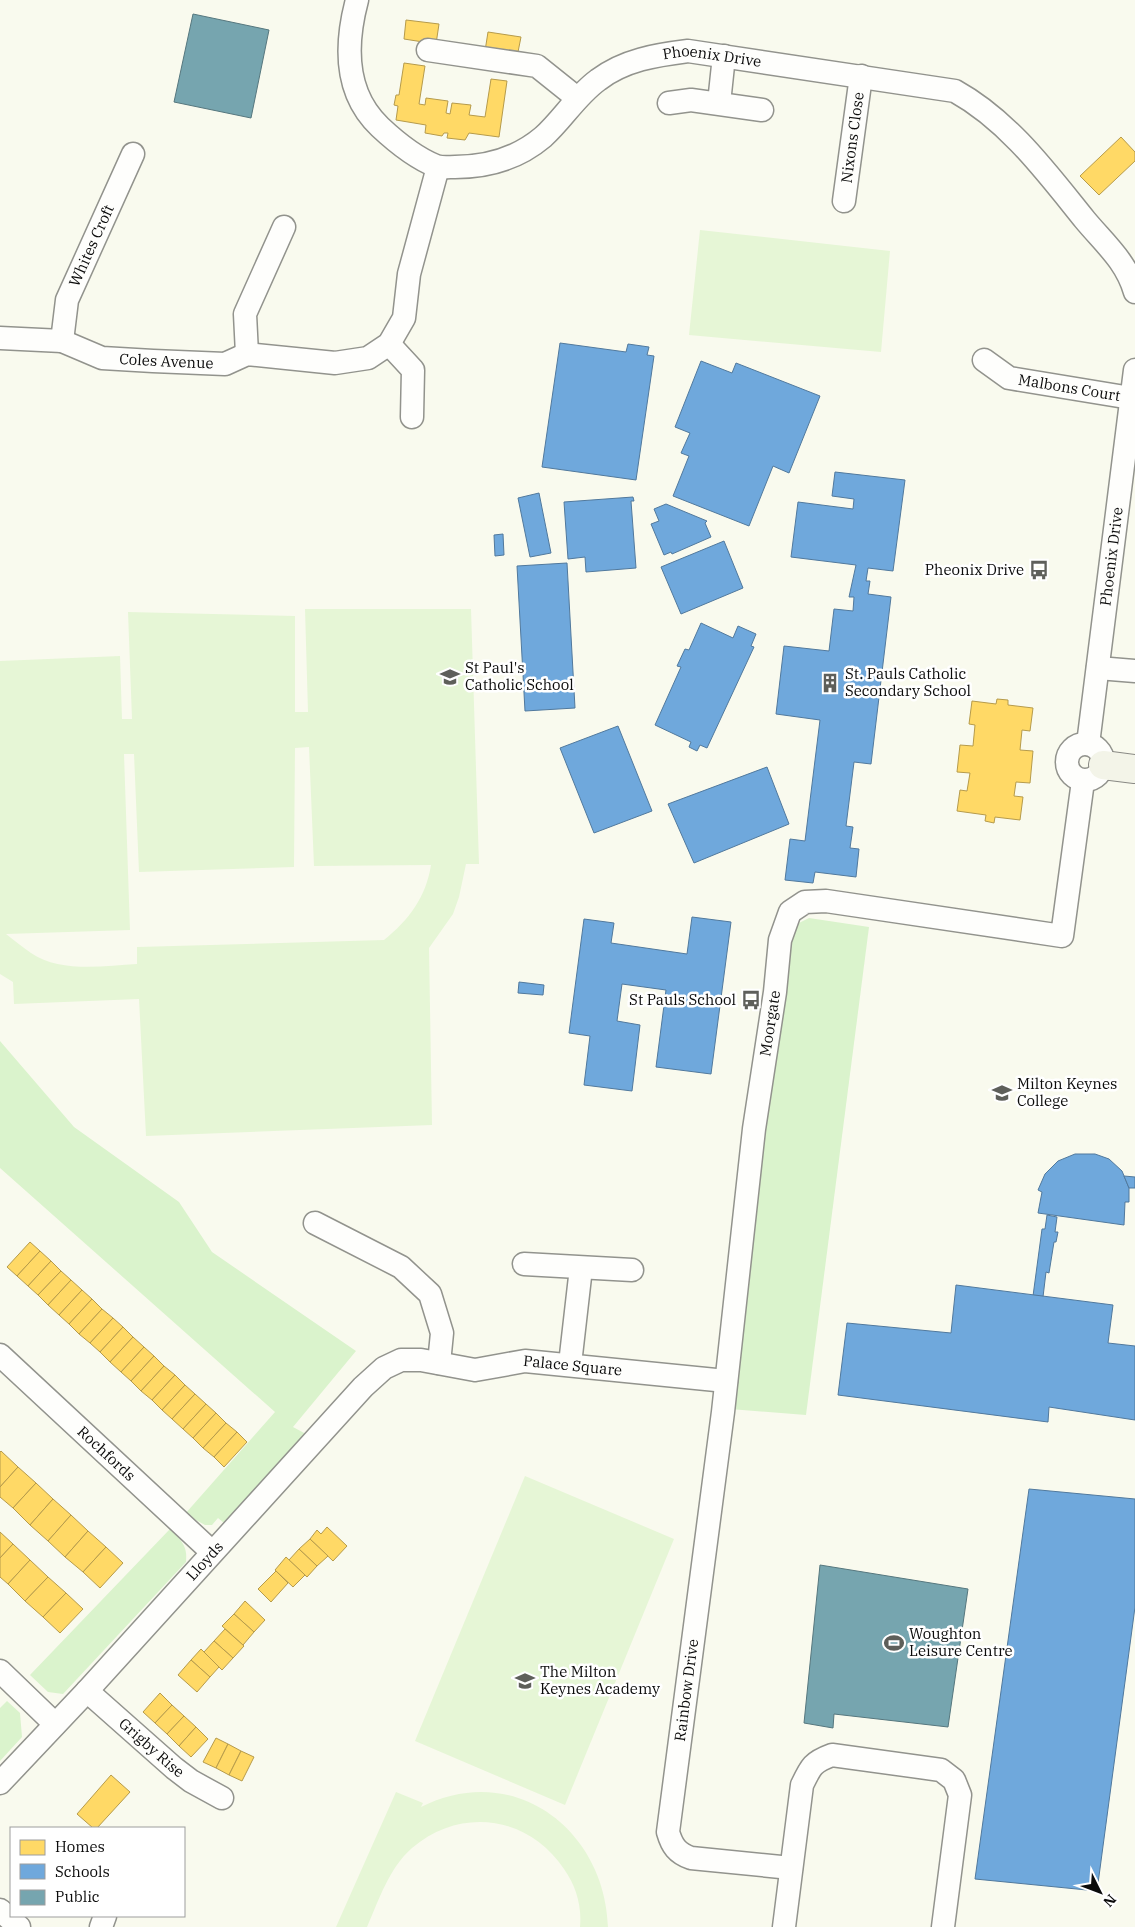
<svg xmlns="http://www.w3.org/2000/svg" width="1135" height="1927" font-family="'IBM Plex Serif',serif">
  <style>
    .green { fill: #daf3cc }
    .pitch { fill: #e6f6d6; fill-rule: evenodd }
    .homes { fill: #ffd966; stroke: #b69b4b }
    .schools { fill: #6fa8dc; stroke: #51799d }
    .public { fill: #76a5af; stroke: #56777e }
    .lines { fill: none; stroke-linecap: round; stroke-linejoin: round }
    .street-casing { stroke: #92938d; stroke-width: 25 }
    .secondary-casing { stroke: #898984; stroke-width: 30 }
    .street { stroke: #fefefc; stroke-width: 22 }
    .secondary { stroke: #f3f4e8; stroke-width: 28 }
    .labels { text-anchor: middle; stroke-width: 5; stroke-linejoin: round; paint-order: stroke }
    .street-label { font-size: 15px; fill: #0b0b0b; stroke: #fff }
    .poi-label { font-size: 15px; fill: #0b0b0b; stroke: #fff; text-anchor: start }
  </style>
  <rect width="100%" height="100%" fill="#f9faee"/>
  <g class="green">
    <path d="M 809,918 L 869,927 L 806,1415 L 730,1409 L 785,966 L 795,925 Z"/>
    <path d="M 0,1041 L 74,1127 L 179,1202 L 212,1252 L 356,1351 L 293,1427 L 306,1434 L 224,1523 L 218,1518 L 212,1525 L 205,1525 L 185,1514 L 275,1412 L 0,1168 Z"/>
    <path d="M 170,1529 C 181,1540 188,1546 186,1562 L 63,1694 L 48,1692 L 30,1675 Z"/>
    <path d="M 7,1701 L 20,1713 L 22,1737 L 0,1761 L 0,1708 Z"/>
  </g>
  <g class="pitch">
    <path d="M 700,230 L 890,251 L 881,352 L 689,335 Z"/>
    <path d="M 305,609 L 471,609 L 479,864 L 466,864 L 459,897 L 453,914 L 429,948 L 432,1125 L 146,1136 L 139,999 L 14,1004 L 13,982 L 0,974 L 0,661 L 120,656 L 122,719 L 132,719 L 128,612 L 295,616 L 295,712 L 308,712 ZM 309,747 L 314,866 L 431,865 C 426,897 409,920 384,940 L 137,947 L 137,964 C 103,966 60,973 31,953 C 22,947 14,940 6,934 L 130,930 L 124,754 L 134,754 L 139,872 L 294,867 L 295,748 Z"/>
    <path d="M 525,1476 L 674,1539 L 565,1805 L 415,1741 Z"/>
    <path d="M 396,1792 L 423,1803 L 421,1807 C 513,1760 605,1829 608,1927 L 580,1927 C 582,1906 576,1886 564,1869 C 529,1816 461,1806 412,1848 C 389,1868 379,1900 367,1927 L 336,1927 Z"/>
  </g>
  <g class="homes">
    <path d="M 406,20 L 439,24 L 436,44 L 404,39 Z"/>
    <path d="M 488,32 L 521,37 L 517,57 L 485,51 Z"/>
    <path d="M 404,63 L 425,66 L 419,104 L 425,105 L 426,98 L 448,101 L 446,113 L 450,114 L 452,103 L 471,105 L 469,115 L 485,117 L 491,79 L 507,81 L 499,137 L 469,133 L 465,140 L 447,138 L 448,133 L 444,133 L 442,136 L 425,133 L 426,125 L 396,120 L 398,106 L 394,105 L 396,95 L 399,95 Z"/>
    <path d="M 1121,137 L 1135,152 L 1135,161 L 1099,195 L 1080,176 Z"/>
    <path d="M 997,699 L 1008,700 L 1008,705 L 1033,708 L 1030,731 L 1022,730 L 1020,750 L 1033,751 L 1030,783 L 1016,782 L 1014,796 L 1023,797 L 1020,820 L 995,817 L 994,823 L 985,821 L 986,815 L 957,811 L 960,790 L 967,791 L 970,773 L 957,772 L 960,745 L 973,746 L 975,725 L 969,724 L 972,701 L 996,704 Z"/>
    <path d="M 30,1242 L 40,1251 L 17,1276 L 7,1267 Z"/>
    <path d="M 40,1251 L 51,1261 L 28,1286 L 17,1276 Z"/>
    <path d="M 51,1261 L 61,1271 L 38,1295 L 28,1286 Z"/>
    <path d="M 61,1271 L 71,1280 L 48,1305 L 38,1295 Z"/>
    <path d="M 71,1280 L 82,1290 L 59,1315 L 48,1305 Z"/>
    <path d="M 82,1290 L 92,1299 L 69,1324 L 59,1315 Z"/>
    <path d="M 92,1299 L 102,1309 L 79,1334 L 69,1324 Z"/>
    <path d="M 102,1309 L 113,1318 L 90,1343 L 79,1334 Z"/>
    <path d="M 113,1318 L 123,1327 L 100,1352 L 90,1343 Z"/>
    <path d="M 123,1327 L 133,1337 L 110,1362 L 100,1352 Z"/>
    <path d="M 133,1337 L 144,1347 L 121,1372 L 110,1362 Z"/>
    <path d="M 144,1347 L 154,1356 L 131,1381 L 121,1372 Z"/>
    <path d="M 154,1356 L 164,1366 L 141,1391 L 131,1381 Z"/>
    <path d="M 164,1366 L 175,1375 L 152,1400 L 141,1391 Z"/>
    <path d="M 175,1375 L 185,1385 L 162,1410 L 152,1400 Z"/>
    <path d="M 185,1385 L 195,1394 L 172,1419 L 162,1410 Z"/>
    <path d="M 195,1394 L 206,1404 L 183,1429 L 172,1419 Z"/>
    <path d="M 206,1404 L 216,1413 L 193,1438 L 183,1429 Z"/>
    <path d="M 216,1413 L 226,1423 L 203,1448 L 193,1438 Z"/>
    <path d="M 226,1423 L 237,1432 L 214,1457 L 203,1448 Z"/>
    <path d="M 237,1432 L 247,1442 L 224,1467 L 214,1457 Z"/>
    <path d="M 1,1451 L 18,1467 L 0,1487 L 0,1452 Z"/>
    <path d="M 18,1467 L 36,1483 L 13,1508 L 0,1497 L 0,1487 Z"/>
    <path d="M 36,1483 L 53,1499 L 30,1525 L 13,1508 Z"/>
    <path d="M 53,1499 L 71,1515 L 48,1541 L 30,1525 Z"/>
    <path d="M 71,1515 L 88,1531 L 65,1557 L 48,1541 Z"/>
    <path d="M 327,1527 L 347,1546 L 333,1561 L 310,1539 L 317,1530 L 321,1534 Z"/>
    <path d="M 88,1531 L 106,1547 L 83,1572 L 65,1557 Z"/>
    <path d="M 0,1532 L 13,1544 L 0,1558 Z"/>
    <path d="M 310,1539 L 328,1556 L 317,1566 L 299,1549 Z"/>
    <path d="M 13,1544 L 30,1560 L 8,1584 L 0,1577 L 0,1558 Z"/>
    <path d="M 106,1547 L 123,1563 L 100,1588 L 83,1572 Z"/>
    <path d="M 299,1549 L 317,1566 L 307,1577 L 289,1560 Z"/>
    <path d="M 286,1557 L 305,1575 L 293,1587 L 275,1570 Z"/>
    <path d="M 30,1560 L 48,1577 L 25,1601 L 8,1584 Z"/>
    <path d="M 276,1571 L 288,1583 L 271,1602 L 258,1589 Z"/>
    <path d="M 48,1577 L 66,1593 L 43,1617 L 25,1601 Z"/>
    <path d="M 66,1593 L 83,1609 L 60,1633 L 43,1617 Z"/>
    <path d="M 245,1601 L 265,1620 L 254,1632 L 234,1614 Z"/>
    <path d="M 234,1614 L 254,1632 L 243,1645 L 222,1626 Z"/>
    <path d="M 225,1629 L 244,1646 L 233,1658 L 214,1641 Z"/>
    <path d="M 214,1641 L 233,1658 L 222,1670 L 204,1652 Z"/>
    <path d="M 201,1649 L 219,1667 L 210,1677 L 191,1660 Z"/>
    <path d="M 191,1660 L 210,1677 L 197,1692 L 178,1675 Z"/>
    <path d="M 160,1693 L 172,1705 L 155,1723 L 143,1712 Z"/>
    <path d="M 172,1705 L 184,1716 L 167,1734 L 155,1723 Z"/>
    <path d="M 184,1716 L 196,1727 L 179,1746 L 167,1734 Z"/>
    <path d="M 196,1727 L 208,1739 L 191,1757 L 179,1746 Z"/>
    <path d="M 216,1738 L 228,1744 L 216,1768 L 203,1762 Z"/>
    <path d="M 228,1744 L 241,1751 L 229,1775 L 216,1768 Z"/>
    <path d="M 241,1751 L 254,1757 L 242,1781 L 229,1775 Z"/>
    <path d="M 111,1775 L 130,1792 L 97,1828 L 93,1828 L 77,1814 Z"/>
  </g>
  <g class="schools">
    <path d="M 560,343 L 626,352 L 628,344 L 649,347 L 647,355 L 654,356 L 636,480 L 542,467 Z"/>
    <path d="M 701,361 L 732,373 L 736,363 L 820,396 L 789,473 L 773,466 L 749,526 L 673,496 L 689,456 L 681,453 L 690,433 L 675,427 Z"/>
    <path d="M 835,472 L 905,480 L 893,571 L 868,568 L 866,581 L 870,581 L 868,594 L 891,597 L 871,764 L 854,762 L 846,826 L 853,827 L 850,848 L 859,849 L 856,877 L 815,872 L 813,883 L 785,880 L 790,839 L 805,841 L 820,720 L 776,714 L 784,646 L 829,651 L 834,609 L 853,611 L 854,597 L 849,597 L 856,565 L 791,557 L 798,502 L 853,509 L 854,499 L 832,496 Z"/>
    <path d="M 539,493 L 551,553 L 530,557 L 518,498 Z"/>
    <path d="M 633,497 L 634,501 L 631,501 L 636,568 L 586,572 L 585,557 L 568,559 L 564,502 Z"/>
    <path d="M 666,504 L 707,521 L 705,523 L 711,537 L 672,554 L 671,552 L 664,555 L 651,524 L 659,521 L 654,509 Z"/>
    <path d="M 503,534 L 504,555 L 495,556 L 494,535 Z"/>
    <path d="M 724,541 L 743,588 L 681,614 L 661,567 Z"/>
    <path d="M 567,563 L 575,708 L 525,711 L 517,566 Z"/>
    <path d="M 701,623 L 733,638 L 738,626 L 756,634 L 751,646 L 754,647 L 707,748 L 700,745 L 697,751 L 689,747 L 691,742 L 655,725 L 681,667 L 677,666 L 685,649 L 689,650 Z"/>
    <path d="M 618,726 L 652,811 L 594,833 L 560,748 Z"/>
    <path d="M 767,767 L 789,824 L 694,863 L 668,804 Z"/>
    <path d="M 692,917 L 731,922 L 711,1074 L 656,1067 L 666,990 L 622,984 L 617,1021 L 640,1025 L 632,1091 L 584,1085 L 590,1036 L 569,1033 L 584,919 L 614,923 L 611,943 L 687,954 Z"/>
    <path d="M 519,982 L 544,985 L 543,995 L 518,993 Z"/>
    <path d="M 1075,1154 L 1095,1154 L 1109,1159 L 1122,1171 L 1129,1188 L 1129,1202 L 1125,1202 L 1124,1225 L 1038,1213 L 1042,1192 L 1038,1190 L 1045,1174 L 1058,1161 Z"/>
    <path d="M 1124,1176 L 1135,1177 L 1135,1188 L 1129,1188 Z"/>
    <path d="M 1047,1215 L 1057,1217 L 1055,1232 L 1058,1232 L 1056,1242 L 1054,1242 L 1049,1273 L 1046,1272 L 1043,1297 L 1033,1296 L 1042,1229 L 1045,1229 Z"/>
    <path d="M 956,1285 L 1113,1305 L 1108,1343 L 1135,1346 L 1135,1420 L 1049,1407 L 1048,1422 L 838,1395 L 847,1323 L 951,1333 Z"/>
    <path d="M 1029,1489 L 1135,1499 L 1135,1607 L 1097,1891 L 975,1879 Z"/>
  </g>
  <g class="public">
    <path d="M 193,14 L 269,30 L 251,118 L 174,102 Z"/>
    <path d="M 820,1565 L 968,1589 L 948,1727 L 834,1714 L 833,1728 L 804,1723 Z"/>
  </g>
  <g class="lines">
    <defs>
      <g id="street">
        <path id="s1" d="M 357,0 C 345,45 344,93 380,127 C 396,142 416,158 436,166 C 442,168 449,167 455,167 C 488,167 517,159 543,137 C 563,119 576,96 598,80 C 624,60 656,55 688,51 L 955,91 C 1009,121 1047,173 1085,220 C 1105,244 1126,261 1135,292"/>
        <path d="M 428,50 L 537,66 L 577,98"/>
        <path d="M 669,103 L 691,100 L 762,110"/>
        <path d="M 719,103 L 724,56"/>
        <path id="s2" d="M 844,201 L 861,76"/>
        <path id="s3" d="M 0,338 L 62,341 L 102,358 L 153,361 L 225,364 L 247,354 L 335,363 L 368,358 L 389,344 L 404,318 L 409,274 L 438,167"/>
        <path id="s4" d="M 62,341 L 67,300 L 133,154"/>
        <path d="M 389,344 L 413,370 L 412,417"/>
        <path d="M 247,354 L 245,314 L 284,227"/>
        <path id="s5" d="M 984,360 L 1009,378 L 1131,398"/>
        <path d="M 1098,668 L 1135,671"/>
        <circle cx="1085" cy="762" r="18"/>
        <path id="s6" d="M 1088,744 L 1135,370"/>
        <path d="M 315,1223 L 401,1267 L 430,1294 L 442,1333 L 439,1363"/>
        <path d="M 524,1264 L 632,1270"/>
        <path id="s7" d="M 0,1355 L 212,1552"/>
        <path d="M 570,1364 L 581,1268"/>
        <path d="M 0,1671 L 55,1724"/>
        <path id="s8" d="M 87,1691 L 174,1768 L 191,1781 L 222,1798"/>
        <path id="s9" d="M 0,1783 L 87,1691 L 363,1387 L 384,1368 L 401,1360 L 421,1360 L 475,1370 L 525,1361 L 726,1381"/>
        <path id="s10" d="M 791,1868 L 691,1858 C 677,1853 672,1846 668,1832 L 723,1412 L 754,1129 L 775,992 L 780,940 L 790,912 L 805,902 L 826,901 L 1062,936 L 1083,781"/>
        <path d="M 0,1910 L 19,1927"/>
        <path d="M 101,1927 L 105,1916"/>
        <path d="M 784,1927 L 802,1785 C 811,1766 813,1762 832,1755 L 941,1770 L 954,1780 L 960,1795 L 943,1927"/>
      </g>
      <path id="secondary" d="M 1103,765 L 1135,769"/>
    </defs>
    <use href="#street" class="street-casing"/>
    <use href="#secondary" class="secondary-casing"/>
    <use href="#street" class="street"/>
    <use href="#secondary" class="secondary"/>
  </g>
  <defs>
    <symbol id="bus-bare" viewBox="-9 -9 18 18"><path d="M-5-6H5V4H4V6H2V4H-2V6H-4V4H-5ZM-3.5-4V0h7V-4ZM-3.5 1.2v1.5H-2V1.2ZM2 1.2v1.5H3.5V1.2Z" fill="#5e5f5a" stroke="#fff" stroke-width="2.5" paint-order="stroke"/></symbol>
    <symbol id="school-bare" viewBox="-9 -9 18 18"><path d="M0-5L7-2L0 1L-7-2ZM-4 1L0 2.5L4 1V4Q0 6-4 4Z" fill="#5e5f5a" stroke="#fff" stroke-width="2.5" paint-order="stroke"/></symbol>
    <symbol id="building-bare" viewBox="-9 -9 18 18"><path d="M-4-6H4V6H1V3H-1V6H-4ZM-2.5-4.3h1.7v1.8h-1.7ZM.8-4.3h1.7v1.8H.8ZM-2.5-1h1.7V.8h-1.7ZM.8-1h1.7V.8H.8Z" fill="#5e5f5a" stroke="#fff" stroke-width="2.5" paint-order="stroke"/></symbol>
    <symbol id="university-bare" viewBox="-9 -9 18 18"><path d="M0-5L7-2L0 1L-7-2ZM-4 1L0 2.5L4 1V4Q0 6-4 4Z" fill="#5e5f5a" stroke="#fff" stroke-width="2.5" paint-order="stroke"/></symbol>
    <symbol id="stadium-bare" viewBox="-9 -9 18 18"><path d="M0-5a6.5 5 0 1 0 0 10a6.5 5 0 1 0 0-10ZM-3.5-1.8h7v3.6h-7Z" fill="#5e5f5a" stroke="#fff" stroke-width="2.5" paint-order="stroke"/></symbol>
  </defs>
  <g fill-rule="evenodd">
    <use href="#bus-bare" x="1025" y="556" width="28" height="28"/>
    <use href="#school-bare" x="436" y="663" width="28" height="28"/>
    <use href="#building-bare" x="816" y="669" width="28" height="28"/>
    <use href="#bus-bare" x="737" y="986" width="28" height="28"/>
    <use href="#university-bare" x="988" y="1079" width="28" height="28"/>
    <use href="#stadium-bare" x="880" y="1629" width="28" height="28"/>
    <use href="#school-bare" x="511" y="1667" width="28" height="28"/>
  </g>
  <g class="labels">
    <g class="street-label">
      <text dy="5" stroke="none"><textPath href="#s1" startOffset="518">Phoenix Drive</textPath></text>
      <text dy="5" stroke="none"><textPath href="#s2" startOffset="64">Nixons Close</textPath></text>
      <text dy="5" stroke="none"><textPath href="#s4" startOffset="101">Whites Croft</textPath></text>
      <text dy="5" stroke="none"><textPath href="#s3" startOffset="170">Coles Avenue</textPath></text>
      <text dy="5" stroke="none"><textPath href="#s5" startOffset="92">Malbons Court</textPath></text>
      <text dy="5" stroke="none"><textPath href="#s6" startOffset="189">Phoenix Drive</textPath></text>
      <text dy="5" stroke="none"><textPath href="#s10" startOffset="952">Moorgate</textPath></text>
      <text dy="5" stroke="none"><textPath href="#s9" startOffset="758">Palace Square</textPath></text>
      <text dy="5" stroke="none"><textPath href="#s7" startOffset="145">Rochfords</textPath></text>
      <text dy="5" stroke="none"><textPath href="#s9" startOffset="302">Lloyds</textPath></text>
      <text dy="5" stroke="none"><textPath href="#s10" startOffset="280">Rainbow Drive</textPath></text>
      <text dy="5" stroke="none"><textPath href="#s8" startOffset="86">Grigby Rise</textPath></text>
    </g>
    <g class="poi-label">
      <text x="1024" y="575" text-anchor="end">Pheonix Drive</text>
      <text x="465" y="673">St Paul's<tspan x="465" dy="17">Catholic School</tspan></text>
      <text x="845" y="679">St. Pauls Catholic<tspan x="845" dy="17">Secondary School</tspan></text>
      <text x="736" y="1005" text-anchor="end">St Pauls School</text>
      <text x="1017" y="1089">Milton Keynes<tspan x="1017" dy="17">College</tspan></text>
      <text x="909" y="1639">Woughton<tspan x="909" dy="17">Leisure Centre</tspan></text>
      <text x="540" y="1677">The Milton<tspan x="540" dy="17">Keynes Academy</tspan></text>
    </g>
  </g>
  <rect x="10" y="1827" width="175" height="90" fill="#ffffff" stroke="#9d9d9d"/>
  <rect x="20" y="1840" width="25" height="15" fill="#ffd966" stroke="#9d9d9d"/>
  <text x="55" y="1852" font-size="15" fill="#0b0b0b">Homes</text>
  <rect x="20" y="1864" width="25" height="15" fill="#6fa8dc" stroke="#9d9d9d"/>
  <text x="55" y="1877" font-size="15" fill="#0b0b0b">Schools</text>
  <rect x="20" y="1890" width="25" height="15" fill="#76a5af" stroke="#9d9d9d"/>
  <text x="55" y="1902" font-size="15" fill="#0b0b0b">Public</text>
  <g transform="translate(1100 1892) rotate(132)" stroke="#ffffff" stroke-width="4" paint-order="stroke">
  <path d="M0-4L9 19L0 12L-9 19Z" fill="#0b0b0b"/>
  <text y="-8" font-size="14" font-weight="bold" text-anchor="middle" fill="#0b0b0b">N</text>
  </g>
</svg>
